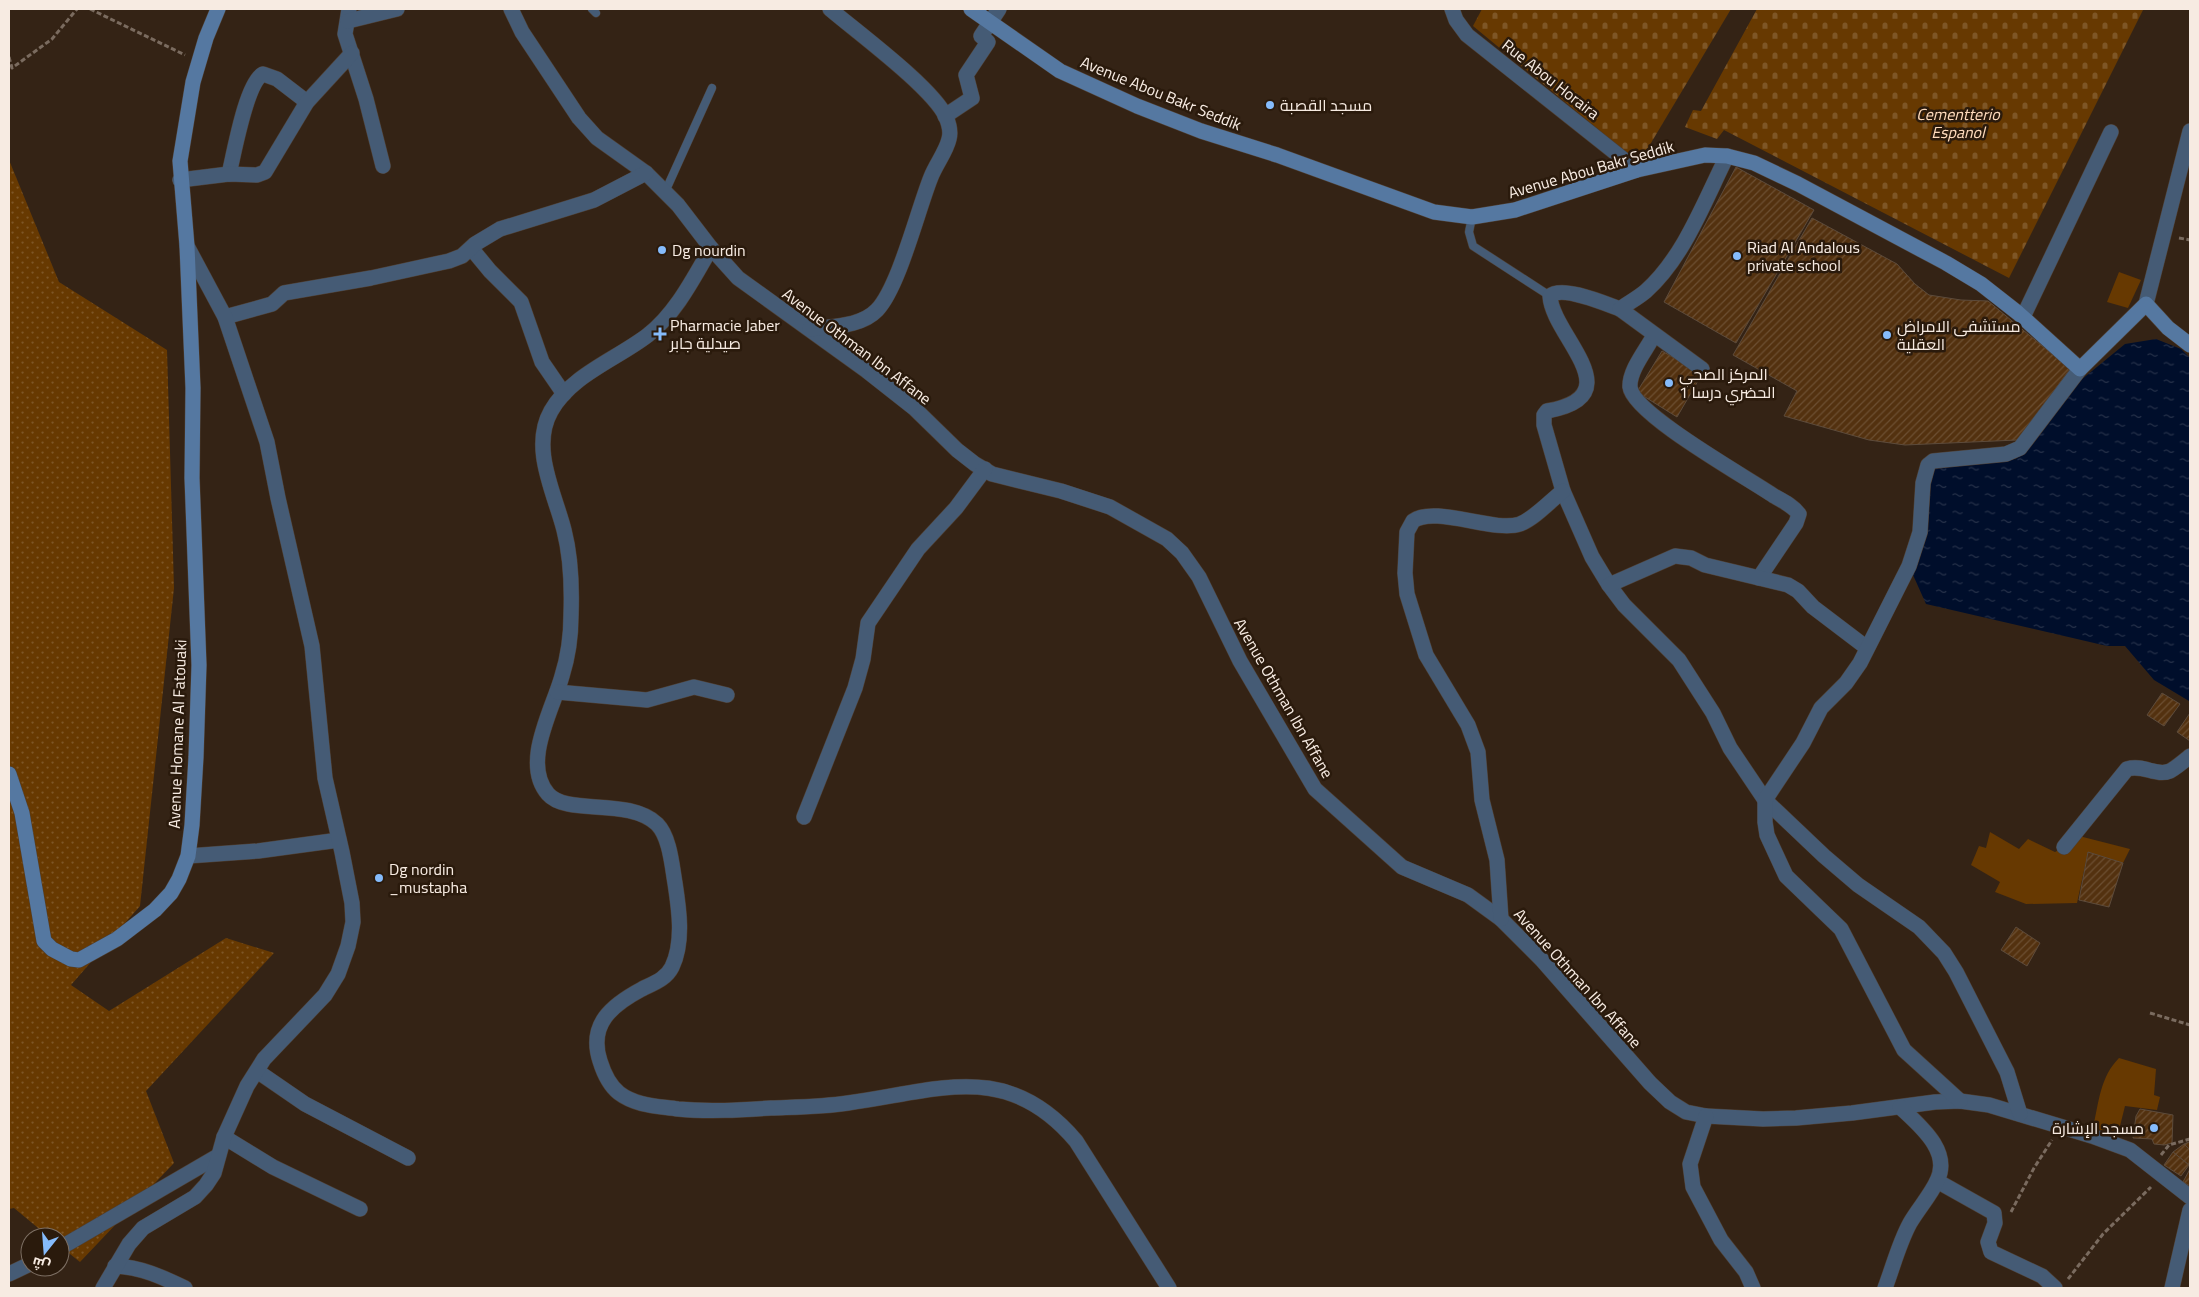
<svg xmlns="http://www.w3.org/2000/svg" width="2199" height="1297" font-family="Georgia,Cairo,serif">
  <style>
    .grass { fill: url(#grass-dots) }
    .cemetery { fill: url(#cemetery-stones) }
    .garden { fill: #673901 }
    .water { fill: url(#water-ripples) }
    .building { fill: url(#building-hatch); stroke: #5d4b3b }
    .lines { fill: none; stroke-linecap: round; stroke-linejoin: round }
    .lane-casing { stroke: #4f3f32; stroke-width: 9 }
    .street-casing { stroke: #4f3f32; stroke-width: 16 }
    .secondary-casing { stroke: #4f3f32; stroke-width: 16 }
    .path { stroke: #7a6b5f; stroke-width: 3; stroke-dasharray: 5 2.5; stroke-linecap: butt }
    .lane { stroke: #455b75; stroke-width: 8 }
    .street { stroke: #455b75; stroke-width: 15 }
    .secondary { stroke: #5578a1; stroke-width: 15 }
    .poi-dot { fill: #85bbfb; stroke: #2a1a0c; stroke-width: 2 }
    .labels { text-anchor: middle; stroke-width: 5; stroke-linejoin: round; paint-order: stroke }
    .street-label { font-size: 16px; fill: #f7ebe2; stroke: #2a1a0c }
    .poi-label { font-size: 16px; fill: #f7ebe2; stroke: #2a1a0c; text-anchor: start }
    .park-label { font-size: 16px; font-style: italic; fill: #fedabc; stroke: #2a1a0c }
  </style>
  <defs>
    <pattern id="grass-dots" width="8" height="8" patternUnits="userSpaceOnUse" patternTransform="scale(1.25)"><rect width="8" height="8" fill="#673901"/><path d="M2 2h.1M6 6h.1" fill="none" stroke="#7e5626" stroke-width="1.8" stroke-linecap="round"/></pattern>
    <pattern id="cemetery-stones" width="16" height="16" patternUnits="userSpaceOnUse" patternTransform="scale(1.25)"><rect width="16" height="16" fill="#673901"/><path d="M2 7V4a2 2 0 0 1 4 0v3zM10 15v-3a2 2 0 0 1 4 0v3z" fill="#7e5626"/></pattern>
    <pattern id="water-ripples" width="26" height="14" patternUnits="userSpaceOnUse" patternTransform="scale(1.25)"><rect width="26" height="14" fill="#000e2b"/><path d="M2 4q2-2 4 0t4 0M15 11q2-2 4 0t4 0" fill="none" stroke="#263149"/></pattern>
    <pattern id="building-hatch" width="6" height="6" patternUnits="userSpaceOnUse" patternTransform="scale(1.25)"><rect width="6" height="6" fill="#53310f"/><path d="M-1 1l2-2M0 6l6-6M5 7l2-2" fill="none" stroke="#6c4f32"/></pattern>
  </defs>
  <rect width="100%" height="100%" fill="#342315"/>
  <path class="grass" d="M 9,160 L 59,282 L 167,350 L 174,588 L 140,906 L 71,985 L 109,1011 L 226,938 L 274,953 L 146,1091 L 174,1163 L 80,1262 L 60,1246 L 60,1237 L 49,1237 L 14,1208 L 9,1209 Z"/>
  <g class="cemetery">
    <path d="M 1482,9 L 1731,9 L 1639,163 L 1473,26 Z"/>
    <path d="M 1757,9 L 2141,9 L 2143,10 L 2009,278 L 1724,130 L 1717,139 L 1685,127 L 1693,110 L 1701,111 Z"/>
  </g>
  <g class="garden">
    <path d="M 2119,272 L 2141,280 L 2128,308 L 2107,302 Z"/>
    <path d="M 1990,832 L 2019,849 L 2028,839 L 2055,852 L 2064,847 L 2076,833 L 2083,837 L 2130,849 L 2123,863 L 2088,852 L 2077,903 L 2026,904 L 1995,892 L 2000,882 L 1971,865 L 1979,846 L 1986,848 Z"/>
    <path d="M 2119,1058 L 2156,1069 L 2154,1095 L 2160,1097 L 2157,1110 L 2125,1106 L 2118,1134 L 2093,1128 C 2099,1102 2100,1077 2119,1058 Z"/>
  </g>
  <path class="water" d="M 2156,339 L 2181,349 L 2190,358 L 2189,701 L 2154,680 L 2125,646 L 2107,646 L 1926,604 L 1909,566 L 1928,465 L 2016,459 L 2081,380 L 2125,344 Z"/>
  <g class="building">
    <path d="M 1736,167 L 1814,210 L 1736,343 L 1664,302 Z"/>
    <path d="M 1812,218 L 1897,264 L 1915,284 L 1929,295 L 1961,300 L 1988,301 L 2070,369 L 2017,440 L 1905,445 L 1869,440 L 1784,416 L 1797,391 L 1733,355 Z"/>
    <path d="M 1662,351 L 1702,374 L 1677,417 L 1637,392 Z"/>
    <path d="M 2162,693 L 2180,704 L 2164,726 L 2147,715 Z"/>
    <path d="M 2190,713 L 2190,741 L 2177,732 Z"/>
    <path d="M 2088,852 L 2123,863 L 2109,907 L 2079,900 Z"/>
    <path d="M 2016,927 L 2040,943 L 2027,966 L 2001,950 Z"/>
    <path d="M 2140,1109 L 2173,1115 L 2172,1143 L 2164,1145 L 2154,1144 L 2152,1139 L 2133,1138 L 2136,1116 Z"/>
    <path d="M 2189,1142 L 2190,1142 L 2190,1150 L 2184,1144 Z"/>
    <path d="M 2184,1144 L 2190,1150 L 2189,1165 L 2173,1152 Z"/>
    <path d="M 2173,1152 L 2189,1165 L 2181,1176 L 2164,1165 Z"/>
    <path d="M 2190,1169 L 2190,1186 L 2183,1182 Z"/>
  </g>
  <g class="lines">
    <defs>
      <g id="lane">
        <path d="M 592,9 L 596,13"/>
        <path d="M 665,192 L 712,88"/>
        <path d="M 1472,217 L 1469,232 L 1473,246 L 1550,296"/>
      </g>
      <g id="street">
        <path d="M 349,9 L 345,34 L 366,99 L 383,166"/>
        <path d="M 511,9 L 522,32 L 579,118 L 597,138 L 646,173 L 678,205 L 711,248 L 738,278 L 867,371 L 914,408 L 957,450 L 975,464 L 992,474 L 1061,491 L 1110,507 L 1167,539 L 1182,553 L 1199,577 L 1240,661 L 1315,789 L 1402,867 L 1468,895 L 1501,919 L 1542,960 L 1650,1083 L 1670,1102 L 1686,1112 L 1706,1116 L 1763,1119 L 1796,1118 L 1852,1113 L 1935,1102 L 1960,1101 L 1989,1105 L 2092,1136 L 2130,1150 L 2190,1197"/>
        <path d="M 1452,9 L 1456,20 L 1467,35 L 1637,170"/>
        <path d="M 348,21 L 397,9"/>
        <path d="M 945,116 L 972,98 L 966,75 L 988,42 L 981,36 L 999,9"/>
        <path d="M 229,174 C 234,154 246,83 263,74 L 277,79 L 307,102"/>
        <path d="M 180,180 L 229,174 L 257,175 L 265,172 L 307,102 L 352,53"/>
        <path d="M 471,248 L 490,271 L 521,302 L 542,362 L 564,394"/>
        <path d="M 711,248 C 693,279 676,313 648,335 C 617,359 571,375 551,411 C 530,448 555,494 564,530 C 571,557 572,588 571,615 C 571,635 568,657 562,676 C 553,709 521,763 548,794 C 567,816 628,797 657,824 C 670,837 672,866 675,883 C 679,909 684,942 672,967 C 666,979 654,983 642,989 C 612,1005 588,1024 600,1061 C 604,1074 609,1085 619,1093 C 636,1106 658,1106 678,1109 C 709,1112 740,1110 771,1108 C 797,1107 822,1107 848,1103 C 938,1091 1007,1059 1076,1141 L 1169,1288"/>
        <path d="M 2146,304 L 2190,131"/>
        <path d="M 1620,309 C 1606,304 1562,285 1550,296 C 1552,336 1634,396 1547,411 L 1544,415 L 1544,425 L 1563,491 L 1592,557 L 1609,585 L 1624,605 L 1679,660 L 1713,713 L 1730,748 L 1765,800 L 1824,856 L 1858,885 L 1919,927 L 1944,953 L 1956,972 L 2007,1072 L 2020,1114"/>
        <path d="M 225,317 L 272,304 L 284,293 L 371,278 L 449,261 L 462,256 L 475,244 L 500,229 L 594,200 L 646,173"/>
        <path d="M 2023,317 L 2111,132"/>
        <path d="M 810,329 C 831,326 861,327 877,310 C 899,287 918,209 931,177 C 936,164 946,152 949,139 C 951,132 949,124 946,117 C 933,88 857,32 830,9"/>
        <path d="M 1654,335 C 1647,349 1629,370 1630,387 C 1633,414 1748,478 1774,496 C 1783,501 1793,506 1799,514 L 1796,523 L 1759,578"/>
        <path d="M 1702,369 L 1620,309 C 1628,303 1638,298 1646,291 C 1684,257 1704,202 1727,156"/>
        <path d="M 1609,585 L 1675,556 L 1691,558 L 1705,565 L 1788,585 L 1798,591 L 1813,607 L 1867,648"/>
        <path d="M 557,692 L 647,700 L 694,687 L 727,695"/>
        <path d="M 804,817 L 855,688 L 863,659 L 868,623 L 918,549 L 956,508 L 985,469"/>
        <path d="M 2064,847 L 2127,769 C 2144,764 2156,777 2170,771 C 2177,767 2184,761 2190,756"/>
        <path d="M 188,856 L 258,851 L 339,840"/>
        <path d="M 1501,919 L 1497,860 L 1482,800 L 1478,752 L 1468,725 L 1426,655 L 1407,594 L 1405,573 L 1407,532 L 1413,521 C 1435,505 1494,533 1520,524 C 1535,518 1550,501 1563,491"/>
        <path d="M 257,1071 L 305,1104 L 408,1158"/>
        <path d="M 1960,1101 L 1904,1050 L 1841,929 L 1786,876 L 1767,835 L 1765,822 L 1765,800 L 1803,743 L 1821,708 L 1846,683 L 1860,663 L 1909,566 L 1920,532 L 1923,483 L 1928,465 L 1933,461 L 2006,454 L 2020,448 L 2080,369"/>
        <path d="M 1706,1116 L 1690,1164 L 1693,1187 L 1721,1240 L 1746,1272 L 1753,1288"/>
        <path d="M 224,1137 L 273,1167 L 360,1209"/>
        <path d="M 1937,1181 L 1994,1213 L 1995,1223 L 1988,1242 L 1991,1252 L 2042,1276 L 2055,1288"/>
        <path d="M 60,1248 L 218,1156"/>
        <path d="M 115,1266 C 141,1267 162,1277 185,1288"/>
        <path d="M 9,1274 L 30,1264"/>
        <path d="M 103,1288 L 129,1244 L 143,1228 L 195,1197 L 206,1185 L 214,1173 L 224,1137 L 247,1086 L 264,1059 L 325,995 L 338,974 L 348,946 L 353,922 L 352,903 L 342,852 L 325,778 L 312,646 L 278,498 L 267,442 L 225,317 L 187,246"/>
        <path d="M 1885,1288 C 1893,1267 1899,1243 1910,1223 C 1918,1209 1930,1196 1937,1181 C 1952,1151 1919,1125 1900,1107"/>
        <path d="M 2172,1288 L 2190,1210"/>
      </g>
      <g id="secondary">
        <path d="M 971,9 L 1060,71 L 1137,106 L 1201,131 L 1277,155 L 1434,212 L 1472,217 L 1515,210 L 1637,170 L 1705,155 L 1727,156 L 1754,163 L 1798,184 L 1946,263 L 1981,284 L 2018,313 L 2080,369 L 2146,304 L 2168,328 L 2190,345"/>
        <path d="M 9,774 L 22,813 L 44,941 L 52,949 L 71,959 L 79,960 L 117,939 L 155,910 L 171,893 L 179,879 L 188,856 L 192,825 L 196,757 L 199,665 L 192,478 L 193,388 L 187,246 L 180,161 L 193,82 L 206,38 L 218,9"/>
      </g>
    </defs>
    <use href="#lane" class="lane-casing"/>
    <use href="#street" class="street-casing"/>
    <use href="#secondary" class="secondary-casing"/>
    <g class="path">
      <path d="M 90,9 L 185,55"/>
      <path d="M 9,57 L 12,68 L 52,39 L 77,9"/>
      <path d="M 2179,238 L 2190,240"/>
      <path d="M 2150,1013 L 2190,1025"/>
      <path d="M 2161,1155 L 2169,1145 L 2190,1139"/>
      <path d="M 2011,1212 L 2034,1168 L 2052,1140"/>
      <path d="M 2068,1279 L 2103,1234 L 2151,1187"/>
    </g>
    <use href="#lane" class="lane"/>
    <use href="#street" class="street"/>
    <use href="#secondary" class="secondary"/>
  </g>
  <g class="poi-dot">
    <circle cx="1270" cy="105" r="5"/>
    <circle cx="662" cy="250" r="5"/>
    <circle cx="1737" cy="256" r="5"/>
    <path d="M657.5 326.5h5v5h5v5h-5v5h-5v-5h-5v-5h5z"/>
    <circle cx="1887" cy="335" r="5"/>
    <circle cx="1669" cy="383" r="5"/>
    <circle cx="379" cy="878" r="5"/>
    <circle cx="2154" cy="1128" r="5"/>
  </g>
  <g class="labels">
    <g class="street-label">
      <text transform="translate(1551 79) rotate(38)" y="6">Rue Abou Horaira</text>
      <text transform="translate(1161 93) rotate(22)" y="6">Avenue Abou Bakr Seddik</text>
      <text transform="translate(1591 169) rotate(-16)" y="6">Avenue Abou Bakr Seddik</text>
      <text transform="translate(857 346) rotate(37)" y="6">Avenue Othman Ibn Affane</text>
      <text transform="translate(1284 698) rotate(60)" y="6">Avenue Othman Ibn Affane</text>
      <text transform="translate(177 734) rotate(-88)" y="6">Avenue Homane Al Fatouaki</text>
      <text transform="translate(1578 978) rotate(48)" y="6">Avenue Othman Ibn Affane</text>
    </g>
    <g class="poi-label">
      <text x="1280" y="111">مسجد القصبة</text>
      <text x="1747" y="253">Riad Al Andalous<tspan x="1747" dy="18">private school</tspan></text>
      <text x="672" y="256">Dg nourdin</text>
      <text x="670" y="331">Pharmacie Jaber<tspan x="670" dy="18">صيدلية جابر</tspan></text>
      <text x="1897" y="332">مستشفى الامراض<tspan x="1897" dy="18">العقلية</tspan></text>
      <text x="1679" y="380">المركز الصحي<tspan x="1679" dy="18">الحضري درسا 1</tspan></text>
      <text x="389" y="875">Dg nordin<tspan x="389" dy="18">_mustapha</tspan></text>
      <text x="2144" y="1134" text-anchor="end">مسجد الإشارة</text>
    </g>
    <g class="park-label">
      <text x="1958" y="120">Cementterio<tspan x="1958" dy="18">Espanol</tspan></text>
    </g>
  </g>
  <rect width="2199" height="1297" fill="none" stroke="#f7ebe2" stroke-width="20"/>
  <g transform="translate(45 1252) rotate(197)"><circle r="24" fill="#2a1a0c" stroke="#7c6e62"/>
  <path d="M0-4L9 19L0 12L-9 19Z" fill="#85bbfb"/>
  <text y="-8" font-size="14" font-weight="bold" text-anchor="middle" fill="#f7ebe2">ش</text>
  </g>
</svg>
